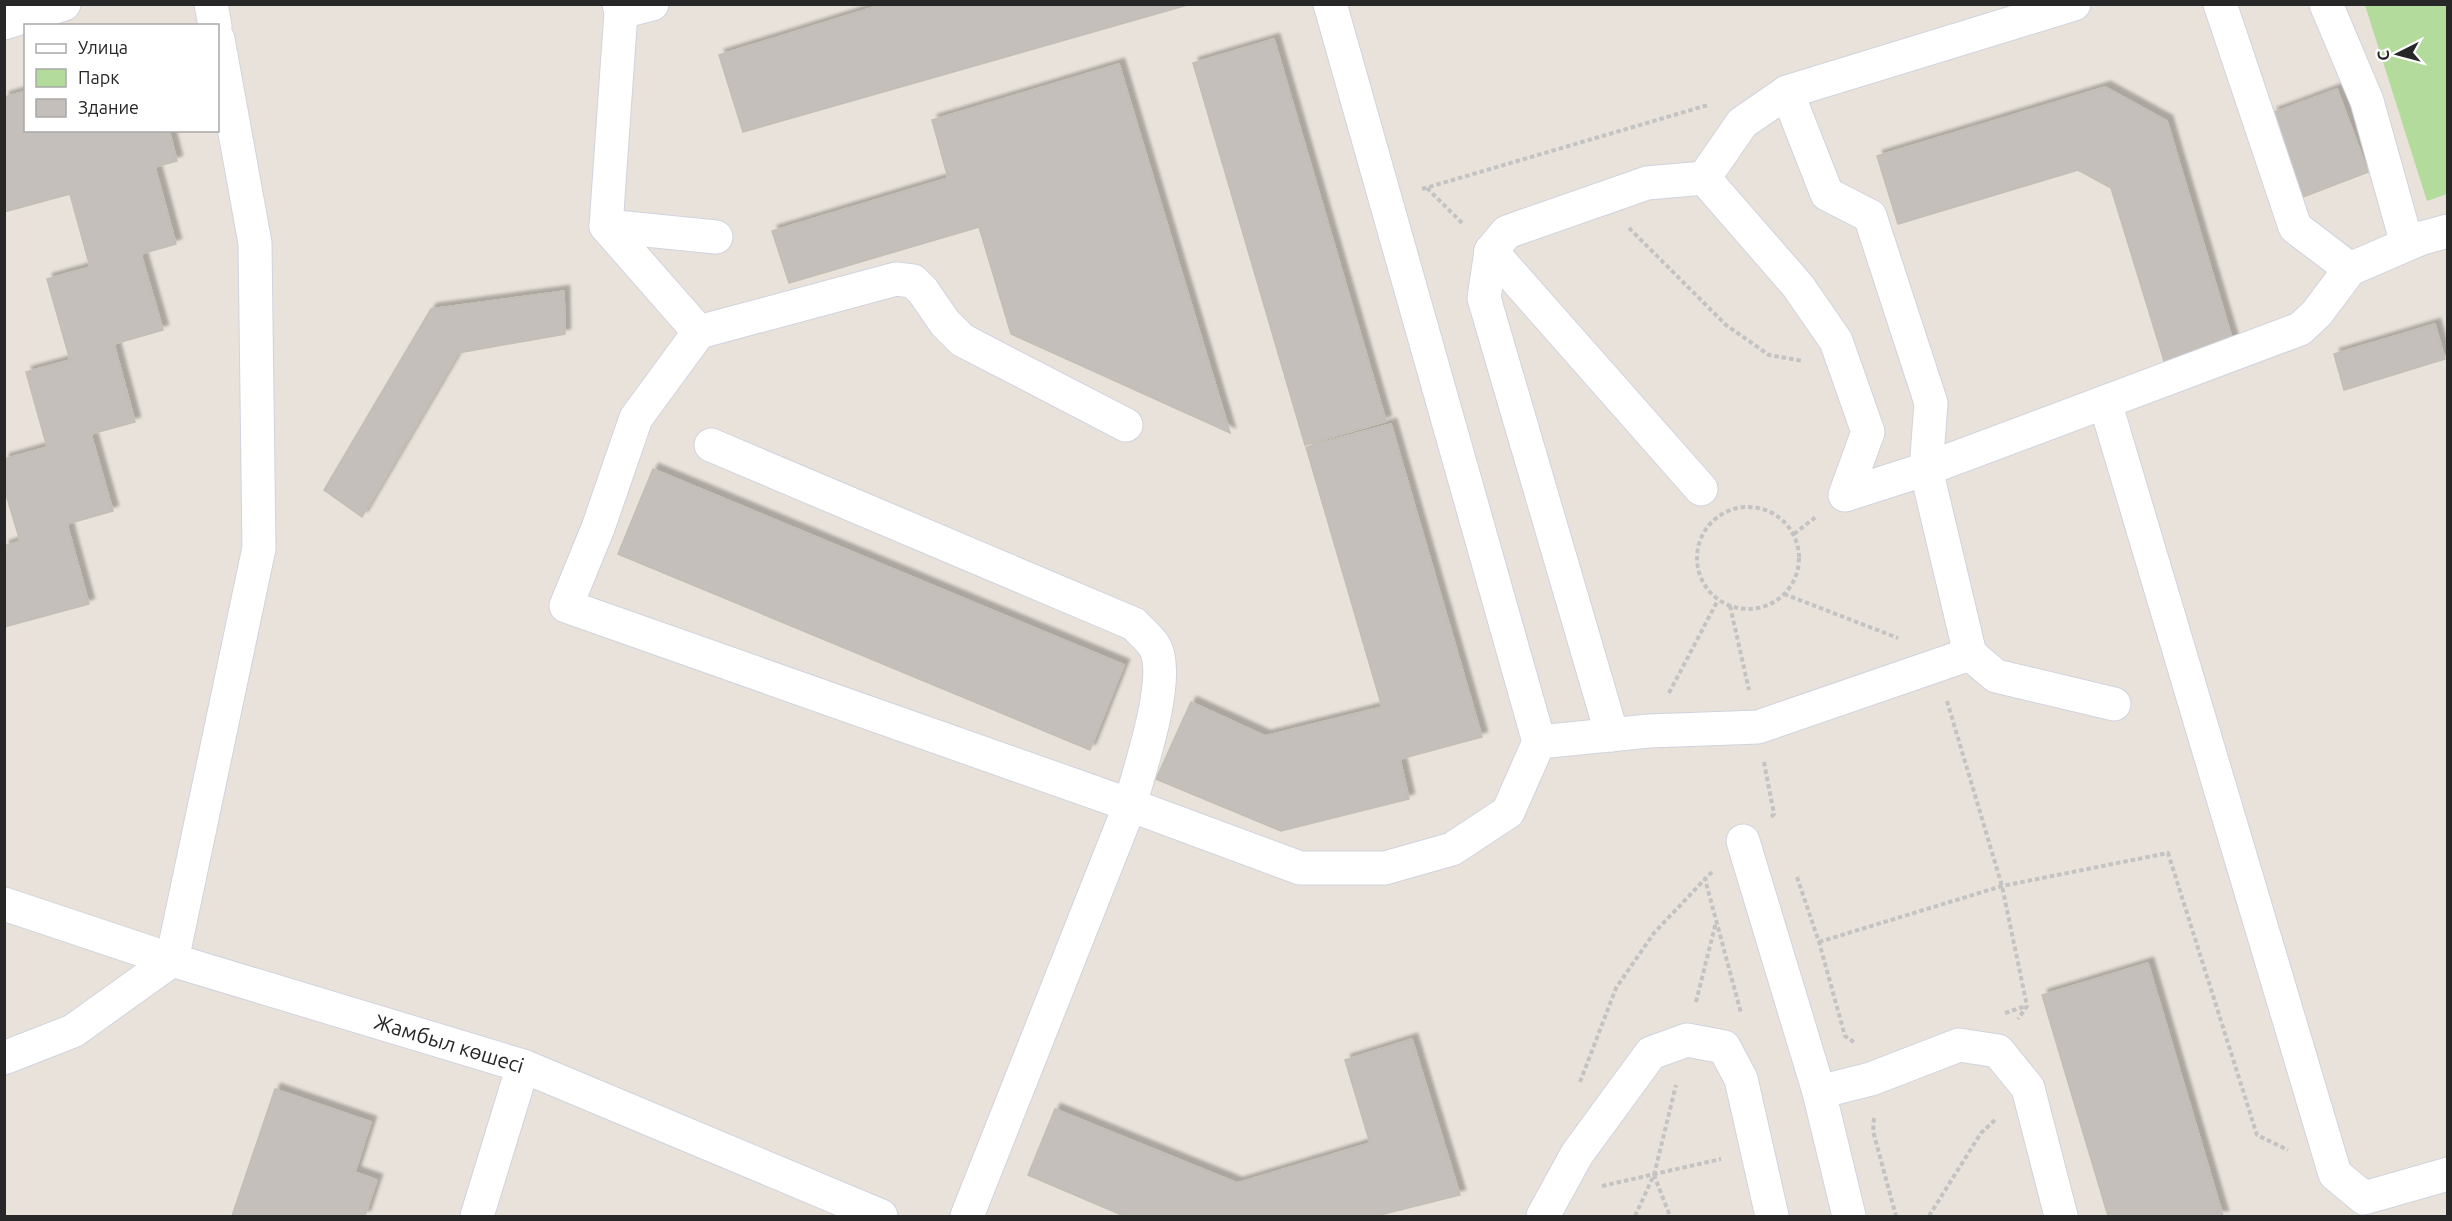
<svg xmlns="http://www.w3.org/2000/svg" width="2452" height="1221" font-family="Ubuntu,sans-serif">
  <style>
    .green { fill: #b3db9b }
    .building { fill: #c4bfba; stroke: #c3beb4; stroke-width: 1.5; filter: url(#shadow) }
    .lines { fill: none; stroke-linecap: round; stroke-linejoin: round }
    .minor-casing { stroke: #d0d3df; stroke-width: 35 }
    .path { stroke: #c3c3c3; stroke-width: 4; stroke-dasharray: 4.5 3; stroke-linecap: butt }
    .minor { stroke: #fff; stroke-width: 33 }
    .labels { text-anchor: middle; stroke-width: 6; stroke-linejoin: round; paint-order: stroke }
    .street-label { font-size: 21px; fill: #272727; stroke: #fff }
  </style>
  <defs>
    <filter id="shadow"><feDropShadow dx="5.5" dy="-5.5" stdDeviation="1.5" flood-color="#0004"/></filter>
  </defs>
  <rect width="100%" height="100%" fill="#e9e2da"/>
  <path class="green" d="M 2365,5 L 2447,5 L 2447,194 L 2427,201 Z"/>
  <g class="building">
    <path d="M 884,4 L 1191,4 L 743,132 L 719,55 Z"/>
    <path d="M 1274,39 L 1386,421 L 1305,445 L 1193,63 Z"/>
    <path d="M 1119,64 L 1230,433 L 1011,334 L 979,227 L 789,283 L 772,231 L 948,178 L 932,120 Z"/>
    <path d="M 2105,87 L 2167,121 L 2234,345 L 2165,364 L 2111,188 L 2078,170 L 1898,224 L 1877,156 Z"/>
    <path d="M 2337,89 L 2368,172 L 2303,197 L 2272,113 Z"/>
    <path d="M 26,91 L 26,130 L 169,130 L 177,161 L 155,167 L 176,244 L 141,254 L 163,330 L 114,344 L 135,422 L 91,434 L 113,511 L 67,524 L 89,604 L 4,627 L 4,546 L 20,541 L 4,488 L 4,459 L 47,447 L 26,372 L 70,360 L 47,279 L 90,267 L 70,194 L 4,212 L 4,97 Z"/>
    <path d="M 564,291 L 565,334 L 458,353 L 362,517 L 324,490 L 431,309 Z"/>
    <path d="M 2435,324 L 2445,359 L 2344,390 L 2334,354 Z"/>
    <path d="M 1391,424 L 1482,737 L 1400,759 L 1409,799 L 1281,831 L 1156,779 L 1191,702 L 1265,736 L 1382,707 L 1306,447 Z"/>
    <path d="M 653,469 L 1124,665 L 1090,750 L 618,554 Z"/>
    <path d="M 2148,963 L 2223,1216 L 2108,1216 L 2042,995 Z"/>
    <path d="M 1412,1039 L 1460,1195 L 1376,1216 L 1124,1216 L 1028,1175 L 1055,1109 L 1237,1183 L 1370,1143 L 1345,1060 Z"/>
    <path d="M 275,1089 L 371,1122 L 355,1172 L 377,1180 L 365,1216 L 232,1216 Z"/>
  </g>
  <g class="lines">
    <defs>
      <g id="minor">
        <path d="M 211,4 L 215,26"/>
        <path d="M 2326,4 L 2367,101 L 2407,244"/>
        <path d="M 621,12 L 652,4"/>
        <path d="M 4,23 L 64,4"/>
        <path d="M 1704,178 L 1742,123 L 1787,92 L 2074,4"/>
        <path d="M 606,226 L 621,12 L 619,4"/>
        <path d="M 1491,251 L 1701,489"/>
        <path d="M 2350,269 L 2422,238 L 2448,231"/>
        <path d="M 699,332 L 896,279 L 913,281 L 923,291 L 945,323 L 962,340 L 1126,425"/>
        <path d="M 2105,402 L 2335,1174 L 2364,1198 L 2448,1174"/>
        <path d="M 711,445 L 1134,624 C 1140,631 1152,640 1156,649 C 1170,682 1140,768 1130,805 L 566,606 L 598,528 L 636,418 L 699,332 L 606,226 L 716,237"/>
        <path d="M 1970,654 L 1996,676 L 2114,704"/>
        <path d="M 1612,735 L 1484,298 L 1491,251 L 1507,232 L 1647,183 L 1704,178 L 1798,286 L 1836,341 L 1868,432 L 1845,495 L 1926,469 L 1931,403 L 1870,216 L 1827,194 L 1787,92"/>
        <path d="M 1539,742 L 1649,731 L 1758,727 L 1970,654 L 1926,469 L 2300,329 L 2317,313 L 2350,269 L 2295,227 L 2220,4"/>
        <path d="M 1743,841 L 1819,1092"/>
        <path d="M 4,904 L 172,960 L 523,1066 L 881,1216"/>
        <path d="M 4,1058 L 73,1031 L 172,960 L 259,548 L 255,243 L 218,39"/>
        <path d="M 477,1216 L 523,1066"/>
        <path d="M 967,1216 L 1130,805 L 1300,868 L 1385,868 L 1452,849 L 1508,812 L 1539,742 L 1330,4"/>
        <path d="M 1543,1216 L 1577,1154 L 1651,1053 L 1687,1040 L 1724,1047 L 1741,1079 L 1772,1216"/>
        <path d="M 1849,1216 L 1819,1092 L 1871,1079 L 1959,1045 L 1998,1051 L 2028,1088 L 2061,1216"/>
      </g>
    </defs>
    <use href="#minor" class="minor-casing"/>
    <g class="path">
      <path d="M 1427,188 L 1464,225"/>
      <path d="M 1422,189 L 1708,105"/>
      <path d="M 1629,228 L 1726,325 L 1769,355 L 1803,361"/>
      <circle cx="1748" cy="558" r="51"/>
      <path d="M 1794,534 L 1817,516"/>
      <path d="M 1784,594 L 1898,638"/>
      <path d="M 1730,606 L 1749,690"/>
      <path d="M 1669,693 L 1718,600"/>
      <path d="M 1947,701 L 2002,886 L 2027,1006 L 2018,1019"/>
      <path d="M 1764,762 L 1774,814 L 1770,818"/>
      <path d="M 1712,872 L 1705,879 L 1741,1013"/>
      <path d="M 1797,877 L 1819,942 L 1845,1036 L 1855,1043"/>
      <path d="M 1819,942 L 2002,886 L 2168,853 L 2257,1135 L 2288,1150"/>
      <path d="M 1696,1002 L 1716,922"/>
      <path d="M 2005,1013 L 2026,1006"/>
      <path d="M 1580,1082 L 1616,988 L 1654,933 L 1705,879"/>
      <path d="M 1874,1118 L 1873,1131 L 1896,1216"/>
      <path d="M 1654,1175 L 1676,1085"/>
      <path d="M 1602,1186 L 1721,1159"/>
      <path d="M 1635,1216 L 1654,1175 L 1670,1216"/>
      <path d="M 1929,1216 L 1981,1133 L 1996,1119"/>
    </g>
    <use href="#minor" class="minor"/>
  </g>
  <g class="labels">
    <g class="street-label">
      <text transform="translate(449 1044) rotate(17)" y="7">Жамбыл көшесі</text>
    </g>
  </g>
  <rect width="2452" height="1221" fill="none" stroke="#272727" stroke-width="12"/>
  <rect x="24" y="24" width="195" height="108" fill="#ffffff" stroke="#a9a9a9" stroke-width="1.5"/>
  <rect x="36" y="44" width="30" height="9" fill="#ffffff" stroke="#a9a9a9" stroke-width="1.5"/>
  <text x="78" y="54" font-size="18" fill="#272727">Улица</text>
  <rect x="36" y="69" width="30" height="18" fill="#b3db9b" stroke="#a9a9a9" stroke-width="1.5"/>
  <text x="78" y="84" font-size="18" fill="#272727">Парк</text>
  <rect x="36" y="99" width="30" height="18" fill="#c4bfba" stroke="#a9a9a9" stroke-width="1.5"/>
  <text x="78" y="114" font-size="18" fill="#272727">Здание</text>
  <g transform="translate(2398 54) rotate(264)" stroke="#ffffff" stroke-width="4.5" paint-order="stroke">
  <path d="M0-4.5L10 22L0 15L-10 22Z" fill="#272727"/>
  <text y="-9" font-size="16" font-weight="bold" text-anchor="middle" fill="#272727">С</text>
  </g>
</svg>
